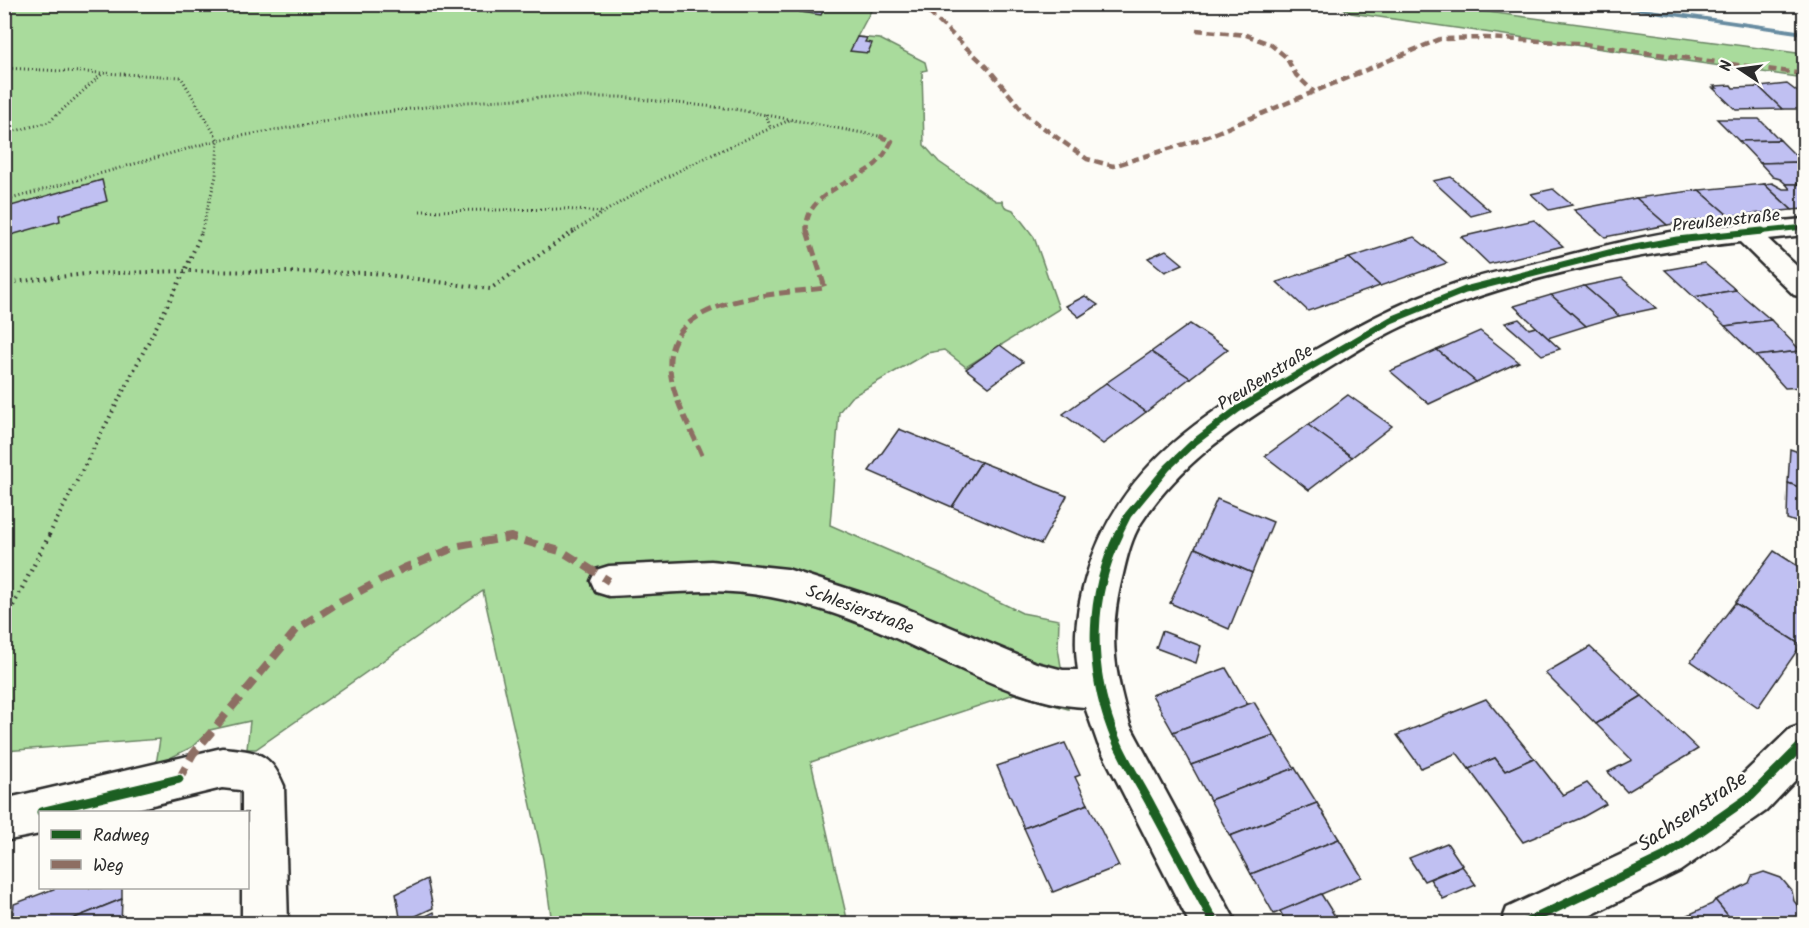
<svg xmlns="http://www.w3.org/2000/svg" width="1809" height="928" font-family="Kalam,sans-serif">
  <style>
    .green { fill: #a9db9c; stroke: #6a8364; stroke-width: 1.5 }
    .lines { fill: none; stroke-linecap: round; stroke-linejoin: round }
    .stream { fill: #678ca1; fill-rule: evenodd }
    .building { fill: #c0c0f2; stroke: #2b2b2b; stroke-width: 1.5 }
    .minor-casing { stroke: #2b2b2b; stroke-width: 5 }
    .path-far2 { stroke: #2b2b2b; stroke-width: 3; stroke-dasharray: 1 3; stroke-linecap: butt }
    .path-far1 { stroke: #2b2b2b; stroke-width: 4; stroke-dasharray: 1.5 4.5; stroke-linecap: butt }
    .path { stroke: #2b2b2b; stroke-width: 4.5; stroke-dasharray: 1.5 5; stroke-linecap: butt }
    .minor { fill: #fdfcf7; fill-rule: evenodd }
    .quiet-far2 { stroke: #8d6e63; stroke-width: 4.5; stroke-dasharray: 8 4.5; stroke-linecap: butt }
    .quiet-far1 { stroke: #8d6e63; stroke-width: 5; stroke-dasharray: 11 5; stroke-linecap: butt }
    .quiet { stroke: #8d6e63; stroke-width: 8; stroke-dasharray: 14 8; stroke-linecap: butt }
    .cycleway-far2-casing { stroke: #fdfcf7; stroke-width: 8 }
    .cycleway-far1-casing { stroke: #fdfcf7; stroke-width: 10 }
    .cycleway-casing { stroke: #fdfcf7; stroke-width: 13 }
    .cycleway-far2 { stroke: #1b5e20; stroke-width: 5 }
    .cycleway-far1 { stroke: #1b5e20; stroke-width: 7 }
    .cycleway { stroke: #1b5e20; stroke-width: 9 }
    .labels { text-anchor: middle; stroke-width: 5; stroke-linejoin: round; paint-order: stroke }
    .street-label { font-size: 18px; fill: #2b2b2b; stroke: #fdfcf7 }
    .near-street-label { font-size: 21px; fill: #2b2b2b; stroke: #fdfcf7 }
  </style>
  <rect width="100%" height="100%" fill="#fdfcf7"/>
  <filter id="ink" filterUnits="userSpaceOnUse"><feTurbulence type="fractalNoise" baseFrequency=".0167" numOctaves="2"/><feDisplacementMap in="SourceGraphic" scale="12" xChannelSelector="R" yChannelSelector="G"/><feConvolveMatrix kernelMatrix="1 2 1 2 8 2 1 2 1" color-interpolation-filters="sRGB"/></filter>
  <g filter="url(#ink)">
    <g class="green">
      <path d="M 5,5 L 874,5 L 857,37 L 880,39 L 925,62 L 927,70 L 922,71 L 924,145 L 939,162 L 996,201 L 1002,201 L 1005,207 L 1013,210 L 1034,237 L 1059,309 L 966,367 L 944,350 L 927,353 L 851,397 L 839,412 L 830,525 L 949,577 L 1022,613 L 1059,620 L 1058,648 L 1068,709 L 1014,694 L 811,762 L 848,923 L 552,923 L 543,859 L 483,591 L 256,749 L 247,749 L 250,721 L 210,730 L 192,747 L 156,765 L 160,739 L 5,751 Z"/>
      <path d="M 1339,5 L 1436,5 L 1804,54 L 1804,78 L 1351,13 Z"/>
    </g>
    <g class="lines">
      <path class="stream" d="M 1591,4 L 1614,4 L 1804,31 L 1804,35 Z"/>
    </g>
    <g class="building">
      <path d="M 803,7 L 824,9 L 821,15 L 800,12 Z"/>
      <path d="M 857,37 L 867,38 L 865,42 L 872,43 L 868,53 L 850,51 Z"/>
      <path d="M 1787,84 L 1804,97 L 1804,109 L 1782,109 L 1759,87 Z"/>
      <path d="M 1731,85 L 1733,88 L 1759,87 L 1782,109 L 1736,110 L 1713,88 L 1717,88 L 1714,86 Z"/>
      <path d="M 1717,119 L 1759,119 L 1780,140 L 1739,141 Z"/>
      <path d="M 1780,140 L 1802,162 L 1760,163 L 1739,141 Z"/>
      <path d="M 1802,162 L 1804,164 L 1804,184 L 1786,184 L 1780,179 L 1773,177 L 1760,163 Z"/>
      <path d="M 1451,177 L 1490,211 L 1471,216 L 1433,181 Z"/>
      <path d="M 102,180 L 107,201 L 59,215 L 60,221 L 4,237 L 4,208 Z"/>
      <path d="M 1772,183 L 1783,189 L 1790,189 L 1786,184 L 1804,184 L 1804,209 L 1792,210 L 1764,184 Z"/>
      <path d="M 1764,184 L 1792,210 L 1729,216 L 1699,190 Z"/>
      <path d="M 1553,189 L 1572,205 L 1549,210 L 1531,194 Z"/>
      <path d="M 1699,190 L 1729,216 L 1667,225 L 1636,198 Z"/>
      <path d="M 1636,198 L 1667,225 L 1605,237 L 1574,210 Z"/>
      <path d="M 1534,220 L 1563,246 L 1489,264 L 1461,237 Z"/>
      <path d="M 1414,237 L 1447,263 L 1380,286 L 1349,258 Z"/>
      <path d="M 1166,250 L 1183,264 L 1165,272 L 1148,258 Z"/>
      <path d="M 1349,258 L 1380,286 L 1308,311 L 1277,282 Z"/>
      <path d="M 1704,263 L 1736,290 L 1694,297 L 1665,270 Z"/>
      <path d="M 1622,278 L 1656,308 L 1619,316 L 1584,286 Z"/>
      <path d="M 1584,286 L 1619,316 L 1586,326 L 1551,295 Z"/>
      <path d="M 1736,290 L 1771,320 L 1725,326 L 1694,297 Z"/>
      <path d="M 1551,295 L 1586,326 L 1548,338 L 1514,306 Z"/>
      <path d="M 1085,296 L 1098,305 L 1079,317 L 1066,306 Z"/>
      <path d="M 1519,319 L 1529,329 L 1536,327 L 1560,349 L 1542,355 L 1505,323 Z"/>
      <path d="M 1771,320 L 1801,351 L 1756,356 L 1725,326 Z"/>
      <path d="M 1190,324 L 1228,349 L 1190,378 L 1151,352 Z"/>
      <path d="M 1480,331 L 1519,362 L 1476,382 L 1437,350 Z"/>
      <path d="M 1000,345 L 1023,362 L 989,387 L 966,369 Z"/>
      <path d="M 1437,350 L 1476,382 L 1429,404 L 1390,371 Z"/>
      <path d="M 1801,351 L 1804,354 L 1804,387 L 1785,388 L 1756,356 Z"/>
      <path d="M 1151,352 L 1190,378 L 1146,412 L 1106,383 Z"/>
      <path d="M 1106,383 L 1146,412 L 1103,444 L 1063,414 Z"/>
      <path d="M 1348,395 L 1392,426 L 1352,457 L 1308,425 Z"/>
      <path d="M 1308,425 L 1352,457 L 1309,490 L 1265,456 Z"/>
      <path d="M 899,429 L 981,462 L 952,507 L 869,471 Z"/>
      <path d="M 1790,449 L 1804,454 L 1804,489 L 1788,483 Z"/>
      <path d="M 981,462 L 1067,496 L 1041,544 L 952,507 Z"/>
      <path d="M 1788,483 L 1804,489 L 1804,525 L 1787,519 Z"/>
      <path d="M 1217,499 L 1273,522 L 1252,573 L 1195,548 Z"/>
      <path d="M 1195,548 L 1252,573 L 1229,629 L 1170,603 Z"/>
      <path d="M 1774,551 L 1804,570 L 1804,641 L 1801,645 L 1735,603 Z"/>
      <path d="M 1735,603 L 1801,645 L 1758,707 L 1691,661 Z"/>
      <path d="M 1162,631 L 1201,646 L 1196,663 L 1156,648 Z"/>
      <path d="M 1590,647 L 1642,696 L 1596,724 L 1545,673 Z"/>
      <path d="M 1226,668 L 1248,705 L 1173,732 L 1152,695 Z"/>
      <path d="M 1642,696 L 1698,749 L 1627,792 L 1608,772 L 1632,760 L 1596,724 Z"/>
      <path d="M 1486,699 L 1534,758 L 1505,771 L 1495,758 L 1469,769 L 1457,753 L 1421,768 L 1397,735 Z"/>
      <path d="M 1254,702 L 1274,735 L 1191,765 L 1173,732 Z"/>
      <path d="M 1274,735 L 1295,768 L 1210,800 L 1191,765 Z"/>
      <path d="M 1065,743 L 1080,775 L 1075,777 L 1088,804 L 1024,828 L 997,766 Z"/>
      <path d="M 1495,758 L 1505,771 L 1534,758 L 1563,795 L 1587,783 L 1606,804 L 1581,818 L 1523,842 L 1469,769 Z"/>
      <path d="M 1295,768 L 1317,803 L 1230,836 L 1210,800 Z"/>
      <path d="M 1317,803 L 1339,839 L 1251,874 L 1230,836 Z"/>
      <path d="M 1088,804 L 1119,866 L 1053,892 L 1024,828 Z"/>
      <path d="M 1339,839 L 1362,877 L 1274,914 L 1251,874 Z"/>
      <path d="M 1447,843 L 1462,865 L 1424,881 L 1409,858 Z"/>
      <path d="M 1462,866 L 1476,885 L 1443,899 L 1430,879 Z"/>
      <path d="M 1764,872 L 1781,878 L 1792,891 L 1794,901 L 1804,914 L 1804,924 L 1735,924 L 1715,900 L 1749,883 L 1752,876 Z"/>
      <path d="M 427,879 L 433,908 L 401,923 L 396,894 Z"/>
      <path d="M 56,888 L 122,888 L 122,899 L 60,924 L 12,924 L 14,904 Z"/>
      <path d="M 1321,894 L 1336,918 L 1322,924 L 1287,924 L 1280,911 Z"/>
      <path d="M 122,899 L 121,924 L 60,924 Z"/>
      <path d="M 1715,900 L 1735,924 L 1669,924 L 1712,904 Z"/>
      <path d="M 434,912 L 437,924 L 410,924 Z"/>
    </g>
    <g class="lines">
      <defs>
        <g id="minor">
          <path d="M 1804,219 L 1804,235 L 1768,239 L 1804,273 L 1804,297 L 1794,295 L 1740,242 C 1629,254 1504,280 1403,326 C 1366,343 1332,367 1297,388 C 1238,424 1179,464 1141,523 C 1131,539 1127,557 1123,574 C 1108,632 1113,669 1130,725 L 1237,924 L 1190,924 L 1098,744 L 1085,707 C 1018,705 940,656 877,630 C 825,608 766,591 709,591 C 676,591 642,595 609,596 L 596,592 L 591,581 L 596,570 L 609,566 L 711,561 L 787,569 L 898,605 L 1036,663 L 1063,670 L 1078,670 C 1073,638 1077,609 1086,577 C 1117,467 1202,415 1296,361 C 1347,331 1400,301 1457,283 C 1485,274 1515,268 1544,261 C 1588,250 1632,238 1677,231 C 1719,226 1762,223 1804,219 Z"/>
          <path d="M 1804,724 L 1804,771 L 1766,811 L 1680,871 L 1573,924 L 1501,924 L 1507,908 L 1650,841 L 1736,781 L 1790,729 Z"/>
          <path d="M 222,748 C 256,751 270,752 284,786 L 288,924 L 242,924 L 242,888 L 248,888 L 248,812 L 242,812 L 242,793 L 240,790 L 222,788 L 124,812 L 40,812 L 40,834 L 4,841 L 4,799 Z"/>
        </g>
      </defs>
      <use href="#minor" class="minor-casing"/>
      <g class="path-far2">
        <path d="M 4,68 L 181,77 L 218,140 L 216,176 L 201,233"/>
        <path d="M 766,114 L 770,127"/>
        <path d="M 4,134 L 49,122 L 103,73"/>
        <path d="M 4,201 L 218,140 L 368,114 L 467,102 L 551,97 L 620,97 L 734,109 L 879,136"/>
        <path d="M 420,211 L 564,209 L 601,212"/>
        <path d="M 572,233 C 640,186 716,152 792,119"/>
      </g>
      <g class="path-far1">
        <path d="M 4,283 L 86,274 L 185,271 L 373,273 L 490,289 L 574,231"/>
        <path d="M 49,535 L 185,271 L 202,231"/>
      </g>
      <path class="path" d="M 4,623 L 50,534"/>
      <use href="#minor" class="minor"/>
      <g class="quiet-far2">
        <path d="M 920,4 L 987,67 L 1027,116 L 1087,159 L 1113,166 L 1201,139 L 1440,39 L 1486,38 L 1577,43 L 1804,74"/>
        <path d="M 1196,30 L 1246,35 L 1270,44 L 1286,57 L 1296,75 L 1314,92"/>
        <path d="M 807,233 C 801,195 853,183 876,164 C 883,157 887,150 892,141 L 879,136"/>
      </g>
      <path class="quiet-far1" d="M 702,455 C 690,426 668,392 670,359 C 674,297 779,294 825,288 L 807,231"/>
      <path class="quiet" d="M 179,779 L 193,754 L 298,628 L 339,602 L 404,568 L 459,546 L 511,537 L 563,552 L 609,581"/>
      <defs>
        <path id="cycleway-far2" d="M 1747,233 L 1804,227"/>
        <path id="cycleway-far1" d="M 1118,535 L 1128,515 L 1167,468 L 1192,444 L 1238,409 L 1391,320 L 1465,290 L 1613,252 L 1677,240 L 1762,231"/>
        <g id="cycleway">
          <path d="M 1119,534 C 1089,595 1088,665 1112,730 C 1121,756 1139,782 1152,807 C 1173,846 1194,885 1215,924"/>
          <path d="M 41,812 L 179,779"/>
          <path d="M 1523,924 L 1665,856 L 1751,796 L 1804,743"/>
        </g>
      </defs>
      <use href="#cycleway-far2" class="cycleway-far2-casing"/>
      <use href="#cycleway-far1" class="cycleway-far1-casing"/>
      <use href="#cycleway" class="cycleway-casing"/>
      <use href="#cycleway-far2" class="cycleway-far2"/>
      <use href="#cycleway-far1" class="cycleway-far1"/>
      <use href="#cycleway" class="cycleway"/>
    </g>
  </g>
  <g class="labels">
    <g class="street-label">
      <text transform="translate(1726 220) rotate(-6)" y="6">Preußenstraße</text>
      <text transform="translate(1265 377) rotate(-32)" y="6">Preußenstraße</text>
      <text transform="translate(860 609) rotate(20)" y="6">Schlesierstraße</text>
    </g>
    <g class="near-street-label">
      <text transform="translate(1692 811) rotate(-34)" y="7">Sachsenstraße</text>
    </g>
  </g>
  <rect width="1809" height="928" fill="none" stroke="#fdfcf7" stroke-width="24"/>
  <rect x="12" y="12" width="1785" height="904" fill="none" stroke="#2b2b2b" stroke-width="2" filter="url(#ink)"/>
  <rect x="39" y="811" width="210" height="78" fill="#fdfcf7" stroke="#a9a8a5" stroke-width="1.5"/>
  <rect x="51" y="830" width="30" height="9" fill="#1b5e20" stroke="#a9a8a5" stroke-width="1.5"/>
  <text x="93" y="841" font-size="18" fill="#2b2b2b">Radweg</text>
  <rect x="51" y="860" width="30" height="9" fill="#8d6e63" stroke="#a9a8a5" stroke-width="1.5"/>
  <text x="93" y="871" font-size="18" fill="#2b2b2b">Weg</text>
  <g transform="translate(1740 69) rotate(283)" stroke="#fdfcf7" stroke-width="4.5" paint-order="stroke">
  <path d="M0-4.5L10 22L0 15L-10 22Z" fill="#2b2b2b"/>
  <text y="-9" font-size="16" font-weight="bold" text-anchor="middle" fill="#2b2b2b">N</text>
  </g>
</svg>
